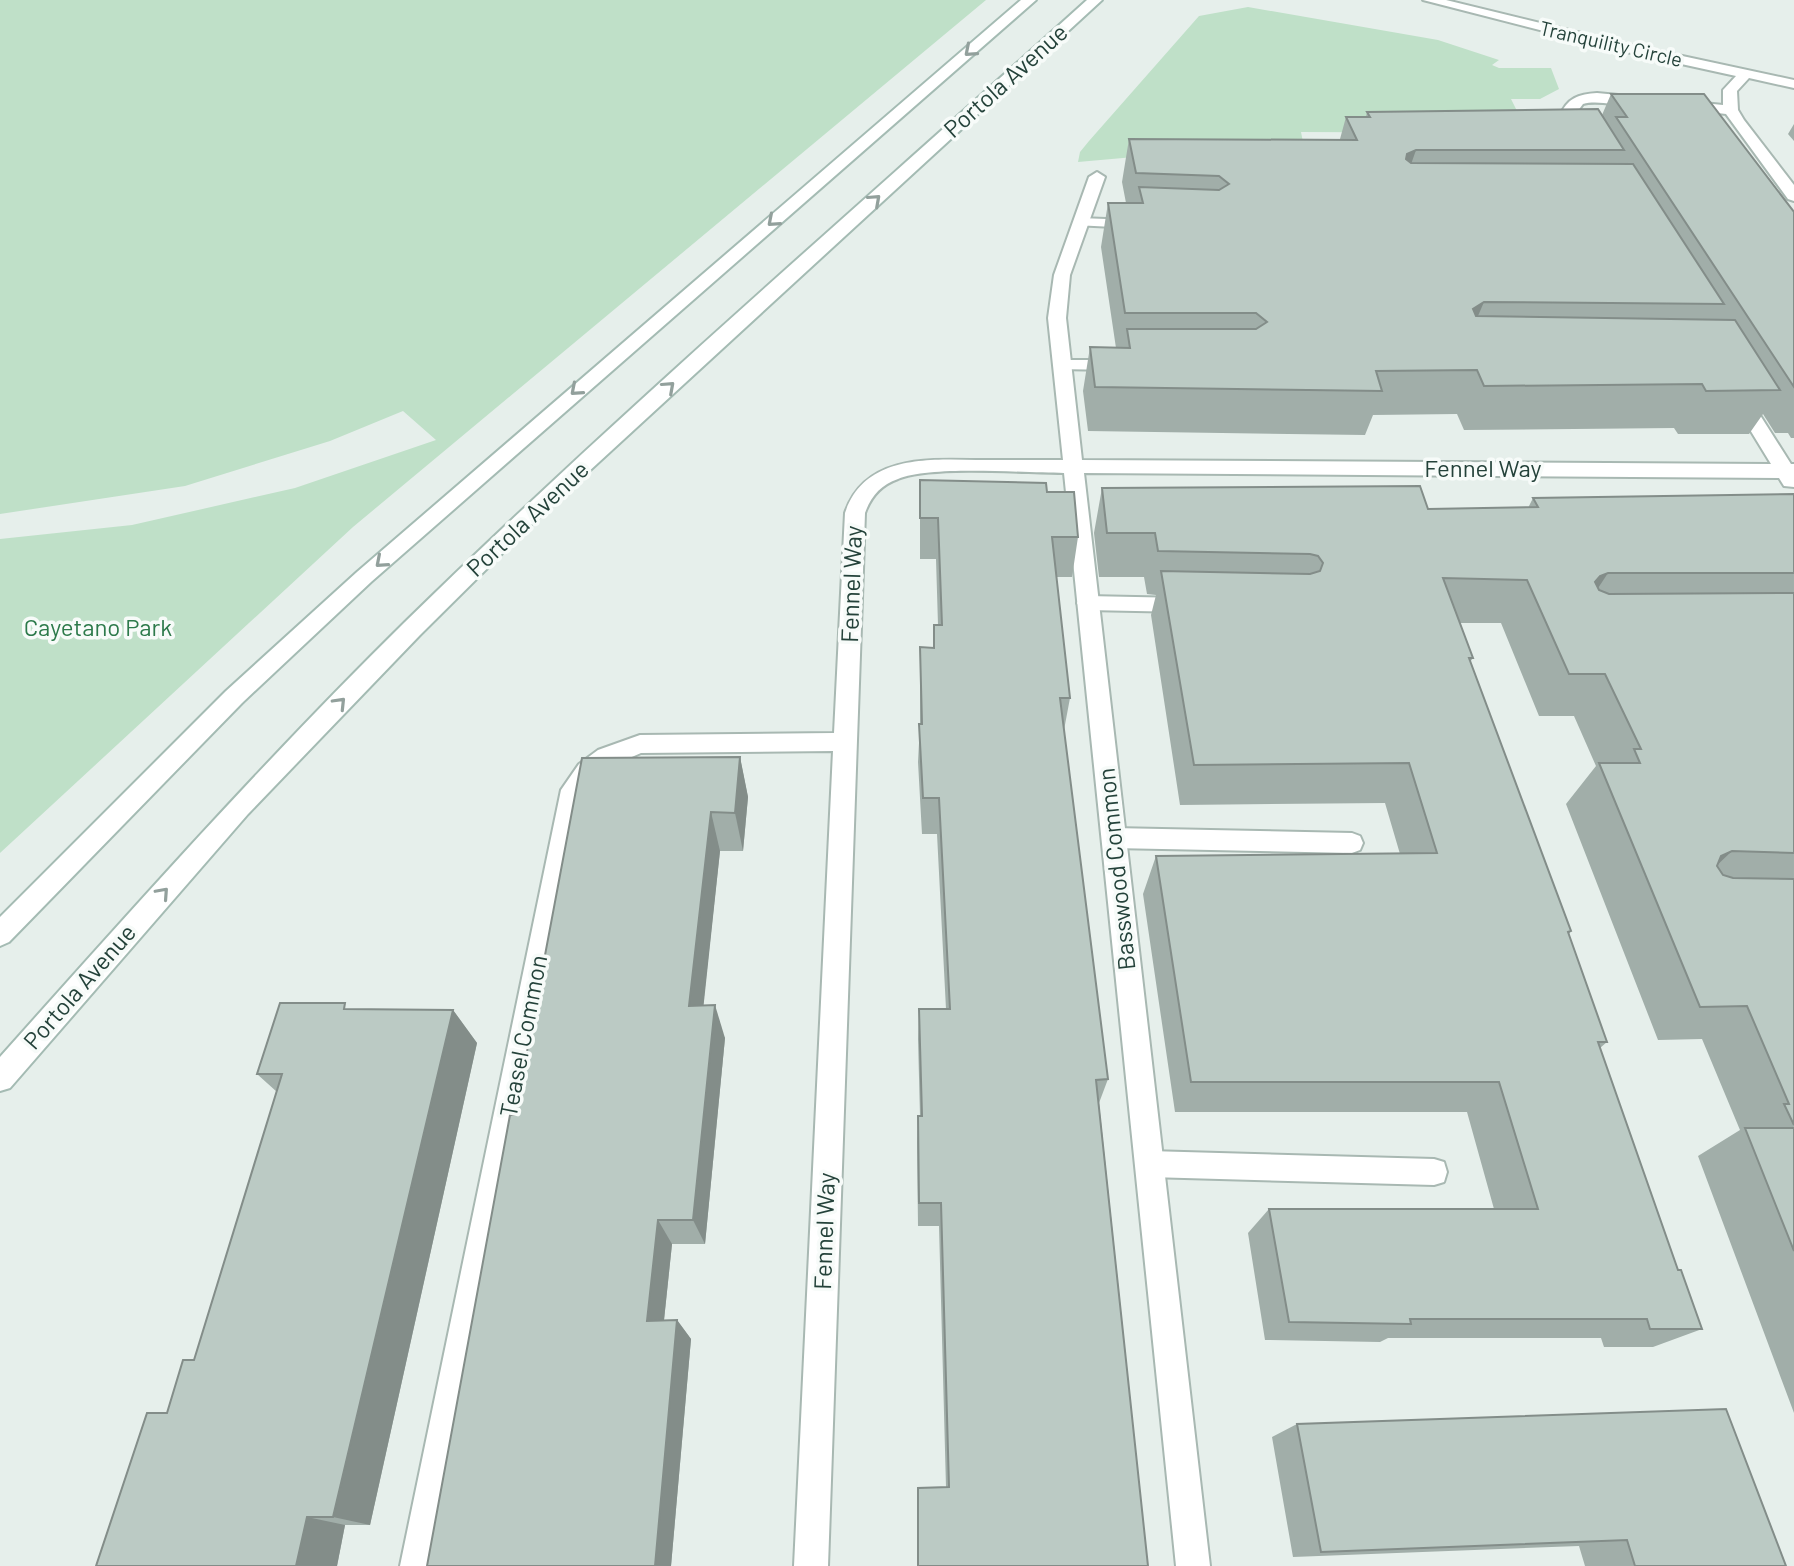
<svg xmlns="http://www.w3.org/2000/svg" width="1794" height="1566" font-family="Barlow,sans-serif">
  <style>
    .green { fill: #bfe0c8 }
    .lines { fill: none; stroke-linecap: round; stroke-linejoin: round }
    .service-casing { stroke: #a8b8b2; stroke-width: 4 }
    .minor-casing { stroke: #a8b8b2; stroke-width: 4 }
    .secondary-casing { stroke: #a4bbb3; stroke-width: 4 }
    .service { fill: #fff; fill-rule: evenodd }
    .minor { fill: #fff; fill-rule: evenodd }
    .secondary { fill: #fff; fill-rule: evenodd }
    .wall { fill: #a1aea9 }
    .shaded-wall { fill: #838d89 }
    .building { fill: #bbcac4; stroke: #838d89; stroke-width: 2 }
    .oneway { stroke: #92a09c }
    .labels { text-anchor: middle; stroke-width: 7; stroke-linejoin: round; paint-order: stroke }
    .far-street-label { font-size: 20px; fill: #24423a; stroke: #f7fbf9 }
    .street-label { font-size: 24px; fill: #24423a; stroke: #f7fbf9 }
    .park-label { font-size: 24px; fill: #2d7a4b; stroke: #f7fbf9 }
  </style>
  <rect width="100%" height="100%" fill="#e6efeb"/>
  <g class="green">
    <path d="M 0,0 L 986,0 L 353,527 L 0,853 L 0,539 L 132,525 L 295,488 L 436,440 L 403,411 L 330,441 L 185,486 L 0,514 Z"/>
    <path d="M 1248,7 L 1438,40 L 1499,60 L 1492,65 L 1499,68 L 1551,68 L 1559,89 L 1540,99 L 1511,99 L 1528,133 L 1301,132 L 1303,142 L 1078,162 L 1080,152 L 1089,141 L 1199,16 Z"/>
  </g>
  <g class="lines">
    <defs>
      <g id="service">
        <path d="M 1080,218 L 1132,220 L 1139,224 L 1132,228 L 1075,225 L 1075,219 Z"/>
        <path d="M 1062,360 L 1115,360 L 1123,365 L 1115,370 L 1056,369 L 1054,365 L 1056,361 Z"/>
        <path d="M 1087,596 L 1184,598 L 1191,600 L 1194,605 L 1191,610 L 1184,612 L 1087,610 L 1080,608 L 1077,603 L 1080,598 Z"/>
        <path d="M 1113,828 L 1352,833 L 1360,836 L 1363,843 L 1360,850 L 1352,853 L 1113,848 L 1105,845 L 1102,838 L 1105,831 Z"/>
        <path d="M 1149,1151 L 1434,1159 L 1444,1162 L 1447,1172 L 1444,1182 L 1434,1185 L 1149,1177 L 1140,1173 L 1136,1164 L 1140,1155 Z"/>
      </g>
      <g id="minor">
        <path d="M 1423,0 L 1446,0 L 1622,43 L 1794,80 L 1794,88 L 1749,78 L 1737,91 L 1738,110 L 1744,120 L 1794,185 L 1794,201 L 1788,199 L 1726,114 L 1684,109 L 1677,105 L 1684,101 L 1723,105 L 1723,90 L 1736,76 L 1622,51 Z"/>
        <path d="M 1597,93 L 1639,97 L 1646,101 C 1632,112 1602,98 1583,104 L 1574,116 L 1586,138 L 1583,141 L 1573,141 L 1560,116 C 1567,98 1579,94 1597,93 Z"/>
        <path d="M 1097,172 L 1105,177 L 1070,275 L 1066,318 L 1082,460 L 1771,464 L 1730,397 L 1739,391 L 1746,393 L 1791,464 L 1794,464 L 1794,487 L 1784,486 L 1779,478 L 1084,473 L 1210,1566 L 1176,1566 L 1064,473 C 1024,473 931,465 898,479 C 881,485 871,496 865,513 L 828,1566 L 794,1566 L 833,751 L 641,753 C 617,763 600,772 584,793 L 434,1566 L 400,1566 L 561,790 L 579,764 L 598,750 L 640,735 L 834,733 L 845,513 C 864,456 926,459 976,460 C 1005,460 1034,460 1063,460 L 1048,318 L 1054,275 L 1089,177 Z"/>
      </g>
      <g id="secondary">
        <path d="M 1021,0 L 1036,0 L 371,582 L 242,703 L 9,942 L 0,946 L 0,917 L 226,691 L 357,572 Z"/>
        <path d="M 1087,0 L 1102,0 L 537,519 L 420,635 L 248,814 L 10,1088 L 0,1091 L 0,1057 C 132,909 264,761 405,622 C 625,407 859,206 1087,0 Z"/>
      </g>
    </defs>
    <use href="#service" class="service-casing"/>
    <use href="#minor" class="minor-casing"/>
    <use href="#secondary" class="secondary-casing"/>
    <use href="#service" class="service"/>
    <use href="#minor" class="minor"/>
    <use href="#secondary" class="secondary"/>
  </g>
  <g class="wall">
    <path d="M 1611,94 L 1794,212 L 1794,438 L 1791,438 L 1788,433 L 1775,433 L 1763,414 L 1749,434 L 1678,434 L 1674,428 L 1464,430 L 1457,414 L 1373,415 L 1365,435 L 1088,431 L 1083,391 L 1090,347 L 1116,348 L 1101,247 L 1108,203 L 1126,203 L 1122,182 L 1129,139 L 1340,139 L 1346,117 L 1366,117 L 1367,112 L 1602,115 Z"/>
    <path d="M 1794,124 L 1794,141 L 1788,134 Z"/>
    <path d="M 920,480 L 1047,492 L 1078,537 L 1072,577 L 1056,577 L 1070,698 L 1064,730 L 1108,1079 L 1099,1103 L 1148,1566 L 917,1566 L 917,1496 L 918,1488 L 946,1487 L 939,1226 L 918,1226 L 917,1142 L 918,1116 L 920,1116 L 918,1039 L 919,1009 L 946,1009 L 937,834 L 922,834 L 918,762 L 920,724 L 920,647 L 933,648 L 934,625 L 938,625 L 936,559 L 920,559 Z"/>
    <path d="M 1102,488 L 1428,509 L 1528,508 L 1533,498 L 1794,494 L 1794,1413 L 1698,1156 L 1740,1130 L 1702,1039 L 1658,1040 L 1566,804 L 1596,766 L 1574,716 L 1539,716 L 1501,623 L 1460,623 L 1473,658 L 1470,662 L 1571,931 L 1569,934 L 1607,1042 L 1600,1048 L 1678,1270 L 1702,1329 L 1653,1347 L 1604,1347 L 1601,1338 L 1388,1338 L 1380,1342 L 1265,1340 L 1248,1233 L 1269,1209 L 1494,1209 L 1467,1112 L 1175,1112 L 1143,894 L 1156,856 L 1400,854 L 1385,803 L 1180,805 L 1151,615 L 1156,595 L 1147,594 L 1144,577 L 1099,577 L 1094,533 Z"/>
    <path d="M 740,757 L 748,797 L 743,851 L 720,851 L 703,1006 L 725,1038 L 705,1244 L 672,1244 L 664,1320 L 677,1320 L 691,1339 L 671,1566 L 427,1566 L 515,1115 Z"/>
    <path d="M 350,1009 L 453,1010 L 477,1043 L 370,1525 L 345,1525 L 337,1566 L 167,1413 L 194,1360 L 277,1092 L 257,1074 Z"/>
    <path d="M 1297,1424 L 1786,1566 L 1585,1566 L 1579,1546 L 1293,1557 L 1272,1437 Z"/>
  </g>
  <g class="shaded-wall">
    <path d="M 1416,150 L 1401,193 L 1407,154 Z"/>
    <path d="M 1484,302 L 1465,346 L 1473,309 Z"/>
    <path d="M 1608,573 L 1579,617 L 1571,619 L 1600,576 Z"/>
    <path d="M 740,757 L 748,797 L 743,851 L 735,813 Z"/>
    <path d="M 711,812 L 720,851 L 700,1039 L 689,1006 Z"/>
    <path d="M 1732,851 L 1692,889 L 1721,856 Z"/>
    <path d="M 715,1005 L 725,1038 L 705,1244 L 693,1220 Z"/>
    <path d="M 453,1010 L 477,1043 L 370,1525 L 333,1517 Z"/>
    <path d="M 658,1220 L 672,1244 L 662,1339 L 647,1321 Z"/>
    <path d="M 677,1320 L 691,1339 L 671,1566 L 655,1566 Z"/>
    <path d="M 307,1517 L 345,1525 L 337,1566 L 296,1566 Z"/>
  </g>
  <g class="building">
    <path d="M 1611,94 L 1704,94 L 1794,212 L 1794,387 L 1616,117 L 1627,117 Z"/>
    <path d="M 1598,109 L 1624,150 L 1416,150 L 1407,154 L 1406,159 L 1411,163 L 1633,164 L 1724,304 L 1484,302 L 1473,309 L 1476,316 L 1735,320 L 1780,390 L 1706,391 L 1702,384 L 1484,386 L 1477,370 L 1376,371 L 1382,391 L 1095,387 L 1090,347 L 1130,348 L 1127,329 L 1256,329 L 1267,322 L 1256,313 L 1125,313 L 1108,203 L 1143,203 L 1139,187 L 1219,190 L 1229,184 L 1219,176 L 1136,173 L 1129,139 L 1357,140 L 1346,117 L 1370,117 L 1367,112 Z"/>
    <path d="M 920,480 L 1046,483 L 1047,492 L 1074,492 L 1078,537 L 1052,537 L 1070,698 L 1060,698 L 1108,1079 L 1096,1080 L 1148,1566 L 918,1566 L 918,1488 L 949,1487 L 941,1203 L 919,1203 L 918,1116 L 922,1116 L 919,1009 L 950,1009 L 939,798 L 923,798 L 919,724 L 922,724 L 920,647 L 934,648 L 934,625 L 942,625 L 938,518 L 920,518 Z"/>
    <path d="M 1420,486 L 1428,509 L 1538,507 L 1533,498 L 1794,494 L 1794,573 L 1608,573 L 1600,576 L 1595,582 L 1599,590 L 1609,594 L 1794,593 L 1794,853 L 1732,851 L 1721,856 L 1717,866 L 1723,875 L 1733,878 L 1794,879 L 1794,1125 L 1784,1104 L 1789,1104 L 1747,1006 L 1700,1007 L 1599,763 L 1640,763 L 1634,749 L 1641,749 L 1605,674 L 1569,674 L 1527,580 L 1443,578 L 1473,658 L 1469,658 L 1571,931 L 1568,932 L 1607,1042 L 1598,1042 L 1678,1270 L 1681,1270 L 1702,1329 L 1650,1329 L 1647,1319 L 1410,1319 L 1411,1324 L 1289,1322 L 1269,1209 L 1538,1209 L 1499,1082 L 1191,1082 L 1156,856 L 1437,853 L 1409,763 L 1194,765 L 1161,571 L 1310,574 L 1320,571 L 1323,563 L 1318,556 L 1310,554 L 1158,551 L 1155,533 L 1107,533 L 1102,488 Z"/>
    <path d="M 740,757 L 735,813 L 711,812 L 689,1006 L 715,1005 L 693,1220 L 658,1220 L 647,1321 L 677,1320 L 655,1566 L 427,1566 L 510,1115 L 515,1115 L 582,758 Z"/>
    <path d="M 280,1003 L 345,1003 L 344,1009 L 453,1010 L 333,1517 L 307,1517 L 296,1566 L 96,1566 L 147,1413 L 167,1413 L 183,1360 L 194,1360 L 282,1074 L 257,1074 Z"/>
    <path d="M 1745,1128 L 1794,1128 L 1794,1251 Z"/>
    <path d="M 1726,1409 L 1786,1566 L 1635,1566 L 1627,1540 L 1321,1552 L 1297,1424 Z"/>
  </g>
  <defs><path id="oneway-chevron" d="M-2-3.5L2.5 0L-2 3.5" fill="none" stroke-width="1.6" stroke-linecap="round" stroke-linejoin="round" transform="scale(2)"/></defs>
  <g class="oneway">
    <use href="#oneway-chevron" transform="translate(970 51) rotate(139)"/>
    <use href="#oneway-chevron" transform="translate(875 200) rotate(-42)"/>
    <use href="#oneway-chevron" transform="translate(773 221) rotate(139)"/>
    <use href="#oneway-chevron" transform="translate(669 387) rotate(-42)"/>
    <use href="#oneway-chevron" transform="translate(576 390) rotate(139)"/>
    <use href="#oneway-chevron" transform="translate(381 562) rotate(139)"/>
    <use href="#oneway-chevron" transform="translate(340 703) rotate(-46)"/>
    <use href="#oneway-chevron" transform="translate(163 893) rotate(-48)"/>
  </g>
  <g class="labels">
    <g class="far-street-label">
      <text transform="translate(1611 44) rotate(13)" y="7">Tranquility Circle</text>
    </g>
    <g class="street-label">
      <text transform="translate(1006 81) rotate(-42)" y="8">Portola Avenue</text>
      <text x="1483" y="477">Fennel Way</text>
      <text transform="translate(528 519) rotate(-43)" y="8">Portola Avenue</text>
      <text transform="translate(852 584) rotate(-88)" y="8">Fennel Way</text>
      <text transform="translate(1117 869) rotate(-96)" y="8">Basswood Common</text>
      <text transform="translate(80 987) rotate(-49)" y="8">Portola Avenue</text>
      <text transform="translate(524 1036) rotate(-79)" y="8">Teasel Common</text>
      <text transform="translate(825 1231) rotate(-88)" y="8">Fennel Way</text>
    </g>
    <g class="park-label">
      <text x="98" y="636">Cayetano Park</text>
    </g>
  </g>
</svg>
